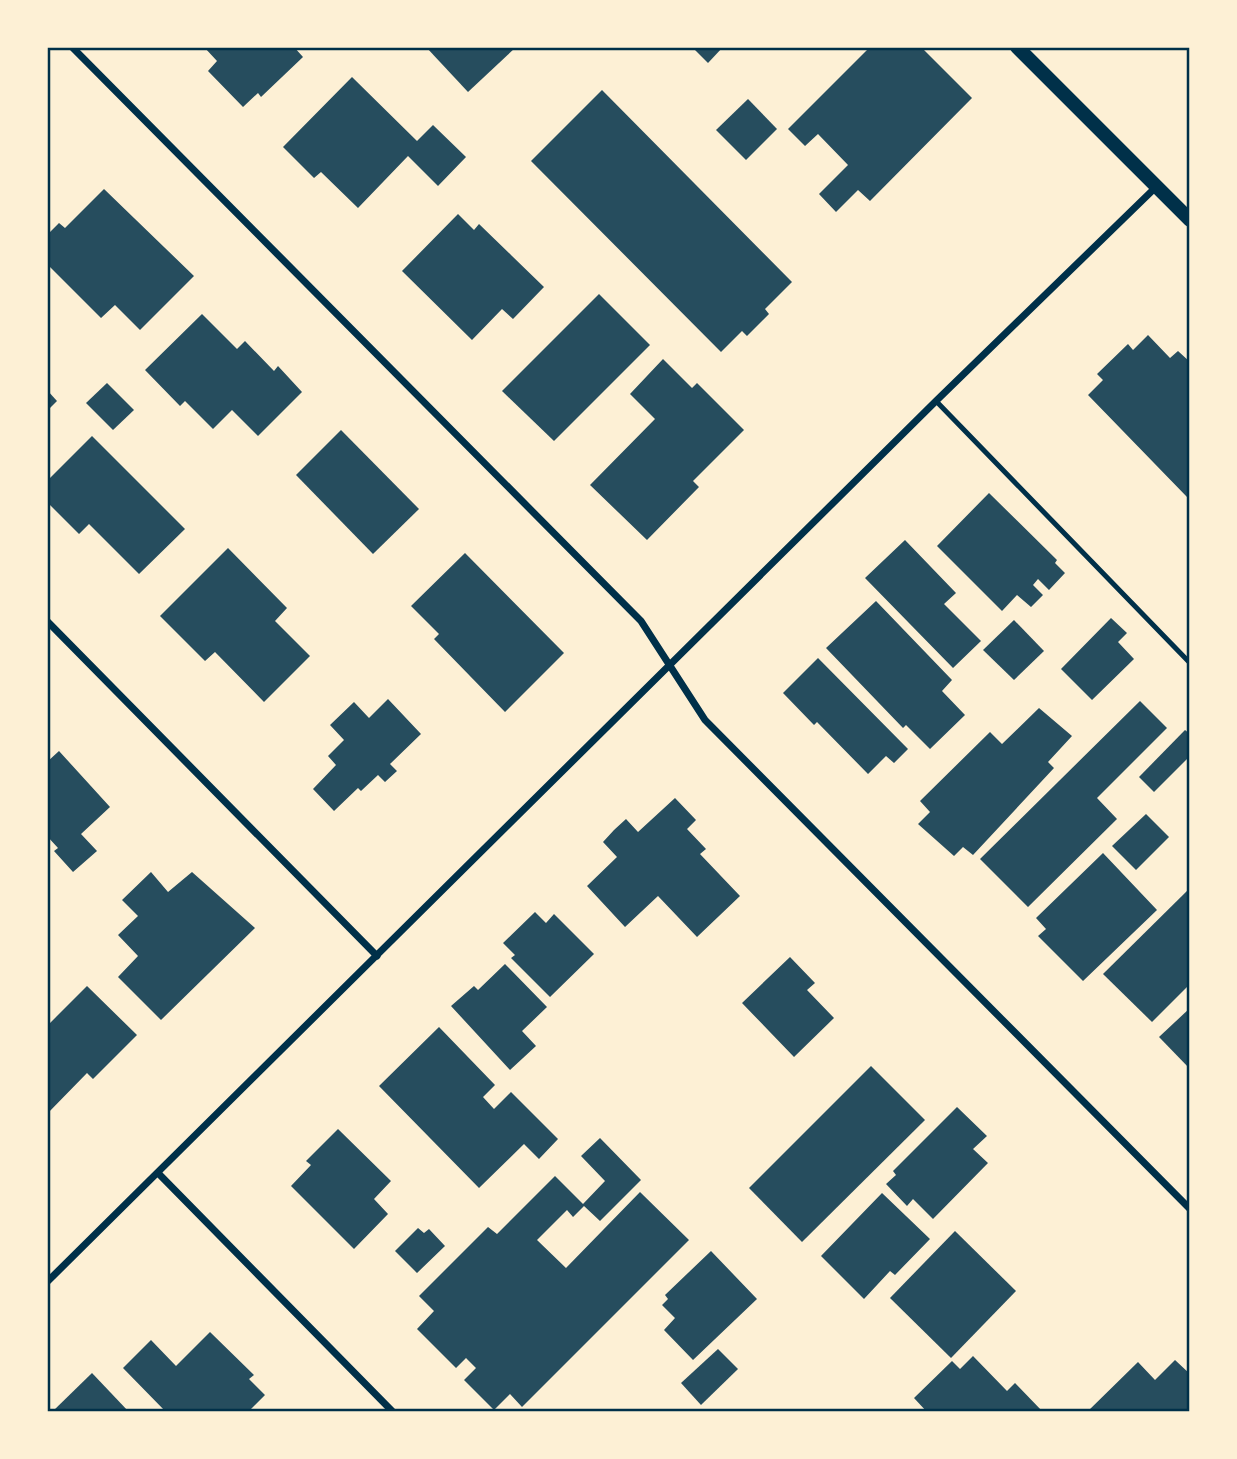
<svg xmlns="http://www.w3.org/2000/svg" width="1237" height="1459" font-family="'DejaVu Sans',sans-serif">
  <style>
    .building { fill: #264d5e }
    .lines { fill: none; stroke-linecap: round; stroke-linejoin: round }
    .service { stroke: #003049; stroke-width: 5 }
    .minor { stroke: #003049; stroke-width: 7 }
    .secondary { stroke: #003049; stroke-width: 14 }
    .neatline { fill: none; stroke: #003049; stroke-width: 2.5 }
  </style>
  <rect width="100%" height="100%" fill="#fdf0d5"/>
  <g class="building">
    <path d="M 204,47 L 294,47 L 303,57 L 261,97 L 258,93 L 243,107 L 208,71 L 217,61 Z"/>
    <path d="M 426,47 L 516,47 L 468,92 Z"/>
    <path d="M 692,47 L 723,47 L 708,63 Z"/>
    <path d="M 870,47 L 921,47 L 972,98 L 870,201 L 858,190 L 836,212 L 819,194 L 848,165 L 818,134 L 805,146 L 788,129 Z"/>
    <path d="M 352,77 L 417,141 L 433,125 L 466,157 L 438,186 L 408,156 L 358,208 L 321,172 L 314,178 L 283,147 Z"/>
    <path d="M 602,90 L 792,282 L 765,309 L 769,314 L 747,336 L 742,331 L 721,352 L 531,161 Z"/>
    <path d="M 748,99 L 777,129 L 746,160 L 716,130 Z"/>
    <path d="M 104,189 L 194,276 L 140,330 L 115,305 L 101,318 L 47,264 L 47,235 L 59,223 L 65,228 Z"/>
    <path d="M 458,214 L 474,230 L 479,224 L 544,287 L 513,319 L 502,309 L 472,340 L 402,271 Z"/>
    <path d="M 599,294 L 650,345 L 554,441 L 502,391 Z"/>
    <path d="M 202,314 L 237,349 L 245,341 L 274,371 L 278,366 L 302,392 L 258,436 L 232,410 L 213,429 L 185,401 L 180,406 L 145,370 Z"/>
    <path d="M 1148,335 L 1170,358 L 1178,351 L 1190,362 L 1190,495 L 1187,497 L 1088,395 L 1103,380 L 1097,374 L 1128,344 L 1133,350 Z"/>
    <path d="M 663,359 L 692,388 L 697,383 L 744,430 L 693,481 L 699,487 L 647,540 L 590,485 L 655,419 L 630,394 Z"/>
    <path d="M 107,383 L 134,410 L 113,430 L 86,403 Z"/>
    <path d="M 47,390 L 57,401 L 47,411 Z"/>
    <path d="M 341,430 L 419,509 L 373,554 L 296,475 Z"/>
    <path d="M 92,436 L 185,529 L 139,574 L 89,524 L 79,534 L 47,502 L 47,481 Z"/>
    <path d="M 989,493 L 1057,560 L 1055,563 L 1065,573 L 1049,590 L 1038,579 L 1033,585 L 1043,595 L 1031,607 L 1017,595 L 1002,611 L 937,546 Z"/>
    <path d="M 905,540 L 956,593 L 944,604 L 981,641 L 953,668 L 865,578 Z"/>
    <path d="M 228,548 L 287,608 L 275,621 L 310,656 L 264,702 L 215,652 L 205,661 L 160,616 Z"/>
    <path d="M 465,553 L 564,653 L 505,712 L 434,639 L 439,634 L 411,606 Z"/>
    <path d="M 876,601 L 952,680 L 942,691 L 965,715 L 930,749 L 906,725 L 903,728 L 826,648 Z"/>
    <path d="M 1111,618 L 1127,633 L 1118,642 L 1134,659 L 1092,700 L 1061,669 Z"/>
    <path d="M 1014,620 L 1044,651 L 1014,680 L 983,650 Z"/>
    <path d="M 818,658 L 908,749 L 894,763 L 886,756 L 868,774 L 817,722 L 814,725 L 783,693 Z"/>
    <path d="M 388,699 L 421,734 L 390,764 L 397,771 L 385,782 L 378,775 L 361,791 L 358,788 L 334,811 L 313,789 L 336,765 L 328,756 L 344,740 L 330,725 L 354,702 L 369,718 Z"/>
    <path d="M 1140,701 L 1167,728 L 1097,798 L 1117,819 L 1028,907 L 980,859 Z"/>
    <path d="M 1039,708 L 1072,736 L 1048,762 L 1054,768 L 973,855 L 963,847 L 954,856 L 918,824 L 930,812 L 920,801 L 990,732 L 1002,744 Z"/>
    <path d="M 1185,730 L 1190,734 L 1190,756 L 1154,792 L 1139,777 Z"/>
    <path d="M 59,751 L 110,807 L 81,834 L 97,851 L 73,872 L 54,851 L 58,848 L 47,836 L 47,762 Z"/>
    <path d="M 675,798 L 696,820 L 687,829 L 706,849 L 700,854 L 740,896 L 697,937 L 658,896 L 625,927 L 587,886 L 617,857 L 603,842 L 614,830 L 626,819 L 638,832 Z"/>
    <path d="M 1146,814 L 1169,837 L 1136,870 L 1112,846 Z"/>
    <path d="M 1103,853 L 1157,910 L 1083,981 L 1038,936 L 1046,929 L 1036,918 Z"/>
    <path d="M 151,872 L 168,892 L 192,872 L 255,928 L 161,1020 L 118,977 L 138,956 L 118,935 L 138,916 L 122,900 Z"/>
    <path d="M 1190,888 L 1190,984 L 1152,1022 L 1103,974 Z"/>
    <path d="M 535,912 L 546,923 L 554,914 L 594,954 L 550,997 L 511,958 L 515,955 L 503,943 Z"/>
    <path d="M 790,957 L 815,983 L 807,990 L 834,1018 L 794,1057 L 742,1003 Z"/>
    <path d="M 505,964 L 547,1007 L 522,1031 L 536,1046 L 510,1070 L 451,1006 L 474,986 L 478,990 Z"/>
    <path d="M 87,986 L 137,1035 L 93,1079 L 87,1073 L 47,1114 L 47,1026 Z"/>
    <path d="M 1190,1008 L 1190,1069 L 1159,1037 Z"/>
    <path d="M 439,1027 L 495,1085 L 483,1097 L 494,1109 L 511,1092 L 558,1139 L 539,1159 L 524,1144 L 479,1188 L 379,1086 Z"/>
    <path d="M 871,1066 L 925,1120 L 802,1242 L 749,1188 Z"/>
    <path d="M 957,1107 L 987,1136 L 973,1149 L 988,1163 L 933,1219 L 913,1199 L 907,1206 L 886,1184 L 896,1175 L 893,1171 Z"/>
    <path d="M 338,1129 L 391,1181 L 374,1199 L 388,1214 L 354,1249 L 291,1186 L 311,1165 L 306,1161 Z"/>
    <path d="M 600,1138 L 641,1180 L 600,1221 L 584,1206 L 573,1217 L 567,1210 L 537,1240 L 566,1268 L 640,1192 L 689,1240 L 522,1407 L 510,1394 L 494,1410 L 464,1380 L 476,1368 L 466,1358 L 456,1368 L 417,1329 L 434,1311 L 419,1296 L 488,1227 L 497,1234 L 555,1176 L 583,1204 L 605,1181 L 581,1156 Z"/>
    <path d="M 882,1193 L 930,1239 L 895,1275 L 890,1271 L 864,1299 L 821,1256 Z"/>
    <path d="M 418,1228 L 424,1233 L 429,1229 L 445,1246 L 417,1273 L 395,1251 Z"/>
    <path d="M 955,1231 L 1016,1291 L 951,1358 L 890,1298 Z"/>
    <path d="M 711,1251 L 757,1299 L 693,1360 L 664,1330 L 675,1318 L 662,1305 L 668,1299 L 665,1295 Z"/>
    <path d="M 210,1332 L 254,1375 L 249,1379 L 265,1395 L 248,1412 L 166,1412 L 123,1368 L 151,1340 L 176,1366 Z"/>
    <path d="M 718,1349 L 738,1369 L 701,1405 L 681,1383 Z"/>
    <path d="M 973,1356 L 1007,1391 L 1015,1383 L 1043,1412 L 927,1412 L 914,1398 L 952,1361 L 960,1369 Z"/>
    <path d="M 1175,1360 L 1190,1374 L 1190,1412 L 1087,1412 L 1138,1362 L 1155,1380 Z"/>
    <path d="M 92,1373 L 129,1412 L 52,1412 Z"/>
  </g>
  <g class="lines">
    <path class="service" d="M 936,401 L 1190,663"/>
    <g class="minor">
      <path d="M 72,47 L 641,621 L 705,720 L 1190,1209"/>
      <path d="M 47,621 L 377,956"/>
      <path d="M 158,1173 L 393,1412"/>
      <path d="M 47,1282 L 936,401 L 1156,187"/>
    </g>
    <path class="secondary" d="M 1017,47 L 1190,220"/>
  </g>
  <rect width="1237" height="1459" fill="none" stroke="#fdf0d5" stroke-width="98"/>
  <rect x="49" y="49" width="1139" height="1361" class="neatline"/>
</svg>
